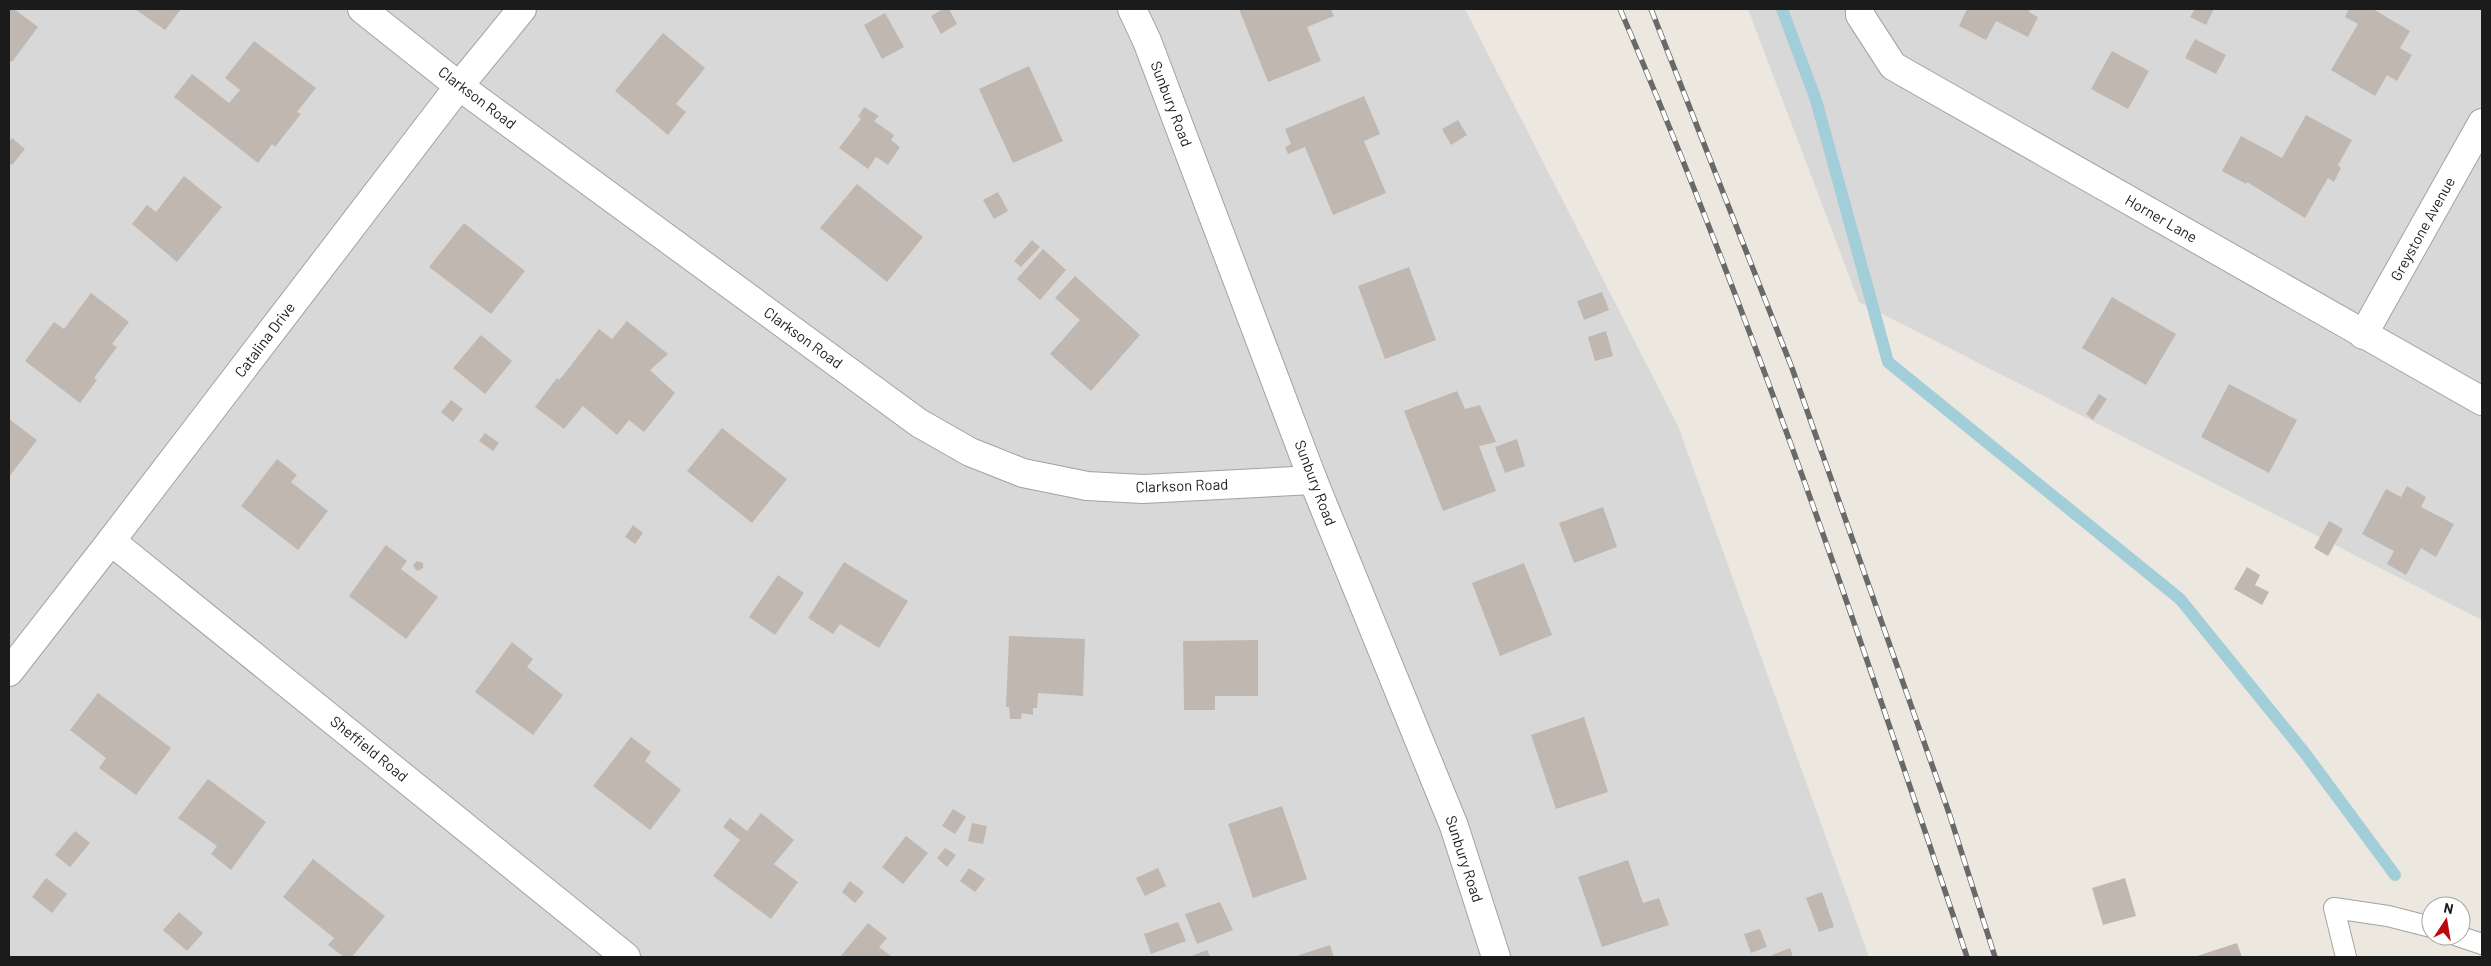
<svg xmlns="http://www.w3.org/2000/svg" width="2491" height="966" font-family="Barlow,sans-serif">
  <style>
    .residential { fill: #d9d8d8 }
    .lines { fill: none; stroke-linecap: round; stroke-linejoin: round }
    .stream { stroke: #a1ced9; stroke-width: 12 }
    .building { fill: #c0b7b0 }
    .lane-casing { stroke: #a2a2a2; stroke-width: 22 }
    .street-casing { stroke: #a2a2a2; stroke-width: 30 }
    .lane { stroke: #fff; stroke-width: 20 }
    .street { stroke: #fff; stroke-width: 28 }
    .rail-casing { stroke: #696969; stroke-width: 5.5 }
    .rail { stroke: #fff; stroke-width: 4; stroke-dasharray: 11; stroke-linecap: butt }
    .labels { text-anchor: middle; stroke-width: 4; stroke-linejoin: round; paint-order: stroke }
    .street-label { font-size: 15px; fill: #1b1b1b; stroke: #fff }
  </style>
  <rect width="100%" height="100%" fill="#ece8e0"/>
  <g class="residential">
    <path d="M 9,9 L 1465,9 L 1678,426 L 1869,957 L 9,957 Z"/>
    <path d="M 1748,9 L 2482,9 L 2482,620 L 1859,302 Z"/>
  </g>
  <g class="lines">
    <path class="stream" d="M 1782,9 L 1816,100 L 1888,362 L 2180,599 L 2304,752 L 2395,875"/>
  </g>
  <g class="building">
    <path d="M 9,9 L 14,9 L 38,27 L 12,62 L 9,60 Z"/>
    <path d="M 135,9 L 181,9 L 165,30 Z"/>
    <path d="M 943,9 L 949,9 L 957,24 L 941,34 L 931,16 Z"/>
    <path d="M 1239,9 L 1331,9 L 1334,16 L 1307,27 L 1321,61 L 1268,82 Z"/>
    <path d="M 1967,9 L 2030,9 L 2029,12 L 2038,17 L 2028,37 L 1996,21 L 1986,40 L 1959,26 Z"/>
    <path d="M 2195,9 L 2214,9 L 2206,25 L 2190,17 Z"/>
    <path d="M 2349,9 L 2373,9 L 2410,31 L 2400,48 L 2412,55 L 2397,81 L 2387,75 L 2375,96 L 2331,70 L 2358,24 L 2345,17 Z"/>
    <path d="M 885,13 L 904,47 L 882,59 L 864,25 Z"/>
    <path d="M 663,33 L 705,68 L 676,104 L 686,112 L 668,135 L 615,91 Z"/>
    <path d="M 2195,39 L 2226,55 L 2216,74 L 2185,58 Z"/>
    <path d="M 254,41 L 316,88 L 297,112 L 301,114 L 275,147 L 272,144 L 258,163 L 174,97 L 192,74 L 229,103 L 240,90 L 225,78 Z"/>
    <path d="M 2112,51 L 2149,71 L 2128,109 L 2091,89 Z"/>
    <path d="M 1029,66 L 1063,141 L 1013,163 L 979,89 Z"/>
    <path d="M 1364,96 L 1380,134 L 1364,141 L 1386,193 L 1333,215 L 1305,147 L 1288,154 L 1285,147 L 1291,144 L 1285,129 Z"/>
    <path d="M 864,107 L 879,116 L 874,121 L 894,135 L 891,140 L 900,147 L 888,165 L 876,157 L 868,169 L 839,148 L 861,119 L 858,117 Z"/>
    <path d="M 2306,115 L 2352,140 L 2338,165 L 2341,168 L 2334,182 L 2328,178 L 2305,218 L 2247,182 L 2246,184 L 2222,171 L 2241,136 L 2282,158 Z"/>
    <path d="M 1458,120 L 1467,135 L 1451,145 L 1442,129 Z"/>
    <path d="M 12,138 L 25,149 L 12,165 L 9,163 L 9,142 Z"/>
    <path d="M 184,176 L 222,207 L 177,262 L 132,224 L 147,205 L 156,212 Z"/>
    <path d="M 857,184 L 923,237 L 887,282 L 820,228 Z"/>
    <path d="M 998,192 L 1008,211 L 994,219 L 983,200 Z"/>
    <path d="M 464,223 L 525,271 L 491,314 L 429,267 Z"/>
    <path d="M 1032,240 L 1040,247 L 1021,267 L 1014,261 Z"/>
    <path d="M 1043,249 L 1066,270 L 1040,300 L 1017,279 Z"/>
    <path d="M 1409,267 L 1436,340 L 1385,359 L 1358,286 Z"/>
    <path d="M 1075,276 L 1140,335 L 1091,391 L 1050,354 L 1080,320 L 1055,298 Z"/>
    <path d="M 1602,292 L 1609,310 L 1584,320 L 1577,301 Z"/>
    <path d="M 91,293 L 129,322 L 112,344 L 117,347 L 94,378 L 97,380 L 80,403 L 25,361 L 54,322 L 64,329 Z"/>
    <path d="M 2112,297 L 2176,334 L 2146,385 L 2082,348 Z"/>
    <path d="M 627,321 L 668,354 L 650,370 L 675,393 L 644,432 L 629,420 L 617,435 L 583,406 L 564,429 L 535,407 L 557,378 L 559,380 L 565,373 L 599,329 L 612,339 Z"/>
    <path d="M 1606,331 L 1613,356 L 1595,361 L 1588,337 Z"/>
    <path d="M 481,335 L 512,361 L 485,394 L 453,368 Z"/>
    <path d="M 2229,384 L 2297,420 L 2269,473 L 2201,437 Z"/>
    <path d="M 1457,391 L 1465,409 L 1480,405 L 1496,442 L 1479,446 L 1496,491 L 1443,511 L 1404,411 Z"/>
    <path d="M 2099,394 L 2107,399 L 2093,420 L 2086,414 Z"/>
    <path d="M 451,400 L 463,409 L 453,422 L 441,412 Z"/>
    <path d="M 9,419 L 37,440 L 9,477 Z"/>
    <path d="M 722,428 L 787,479 L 752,523 L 687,471 Z"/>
    <path d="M 485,433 L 499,443 L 493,451 L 479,441 Z"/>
    <path d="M 1517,439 L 1525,466 L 1505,473 L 1495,447 Z"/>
    <path d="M 277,459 L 297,475 L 291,482 L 328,511 L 298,550 L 241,506 Z"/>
    <path d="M 2407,486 L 2426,497 L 2421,507 L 2454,524 L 2436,557 L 2421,548 L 2406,575 L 2387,564 L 2394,551 L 2362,534 L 2386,489 L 2401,497 Z"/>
    <path d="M 1603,507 L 1617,547 L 1574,563 L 1559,523 Z"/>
    <path d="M 2329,521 L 2343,529 L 2328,556 L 2314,548 Z"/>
    <path d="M 633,525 L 643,533 L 635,544 L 625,537 Z"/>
    <path d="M 386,545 L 407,561 L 401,569 L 438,597 L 406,639 L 349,596 Z"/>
    <path d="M 417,561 L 423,563 L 423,568 L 418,571 L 415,569 L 413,565 Z"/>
    <path d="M 844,562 L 908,601 L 879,648 L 840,624 L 833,634 L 808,618 Z"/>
    <path d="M 1524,563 L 1552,635 L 1500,656 L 1472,583 Z"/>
    <path d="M 2247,567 L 2260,575 L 2255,585 L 2269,592 L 2262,605 L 2234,589 Z"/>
    <path d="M 778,575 L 804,593 L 775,635 L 749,617 Z"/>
    <path d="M 1009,636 L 1085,639 L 1083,696 L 1038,693 L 1037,708 L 1033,708 L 1033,715 L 1022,713 L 1021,719 L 1010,719 L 1009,707 L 1006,707 Z"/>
    <path d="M 1258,640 L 1258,696 L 1215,696 L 1215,710 L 1184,710 L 1183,641 Z"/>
    <path d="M 512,642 L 533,659 L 527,667 L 563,695 L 533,735 L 475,692 Z"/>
    <path d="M 98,693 L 171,748 L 136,795 L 99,768 L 106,758 L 70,730 Z"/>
    <path d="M 1584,717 L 1608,792 L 1556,809 L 1531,735 Z"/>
    <path d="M 631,737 L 651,752 L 645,761 L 681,790 L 650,830 L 593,786 Z"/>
    <path d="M 208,779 L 266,822 L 231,870 L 211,854 L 217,846 L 178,818 Z"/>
    <path d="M 1282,806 L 1307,879 L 1253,898 L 1228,824 Z"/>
    <path d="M 953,809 L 966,817 L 955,834 L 942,826 Z"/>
    <path d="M 761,813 L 794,840 L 774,864 L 798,882 L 771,919 L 713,876 L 740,840 L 723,827 L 730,818 L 747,831 Z"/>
    <path d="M 972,823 L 987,826 L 983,844 L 968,841 Z"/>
    <path d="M 75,831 L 90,843 L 70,867 L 55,855 Z"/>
    <path d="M 906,836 L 928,853 L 903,884 L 882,867 Z"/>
    <path d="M 945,848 L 956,855 L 947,867 L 937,858 Z"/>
    <path d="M 313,859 L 385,916 L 352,957 L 344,957 L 328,945 L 334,938 L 283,897 Z"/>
    <path d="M 1628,860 L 1643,903 L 1659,898 L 1669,925 L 1602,947 L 1578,877 Z"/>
    <path d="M 969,868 L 985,879 L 975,892 L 960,881 Z"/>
    <path d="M 1158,868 L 1166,886 L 1145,896 L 1136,878 Z"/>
    <path d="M 46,878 L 67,894 L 52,913 L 32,897 Z"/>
    <path d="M 2125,878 L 2136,916 L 2103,925 L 2092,888 Z"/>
    <path d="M 850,881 L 864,892 L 855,903 L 842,892 Z"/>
    <path d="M 1822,892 L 1834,927 L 1819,932 L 1806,898 Z"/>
    <path d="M 1220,902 L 1233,930 L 1197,944 L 1185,914 Z"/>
    <path d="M 179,912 L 203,933 L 187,951 L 163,930 Z"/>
    <path d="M 1178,922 L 1186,941 L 1151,954 L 1144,934 Z"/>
    <path d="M 868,923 L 887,938 L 879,947 L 892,957 L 840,957 Z"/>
    <path d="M 1760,929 L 1767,947 L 1751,953 L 1744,934 Z"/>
    <path d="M 2237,943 L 2242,957 L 2194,957 Z"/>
    <path d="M 1330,945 L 1334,957 L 1293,957 Z"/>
    <path d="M 1790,948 L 1793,957 L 1772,957 L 1772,955 Z"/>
    <path d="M 1207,950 L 1210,957 L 1189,957 Z"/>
  </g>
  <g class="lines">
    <defs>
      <g id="lane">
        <path d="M 2458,936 L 2482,944"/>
        <path d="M 2346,957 L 2334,908 L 2388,916 L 2431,927"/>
      </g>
      <g id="street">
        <path d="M 362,9 L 459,86 L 919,423 L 970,452 L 1023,473 L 1087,486 L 1143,489 L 1313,480"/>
        <path d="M 1132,9 L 1147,41 L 1313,480 L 1454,826 L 1496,957"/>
        <path d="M 1860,9 L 1860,15 L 1893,66 L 2482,401"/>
        <path d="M 2363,335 L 2482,123"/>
        <path d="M 111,541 L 626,957"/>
        <path d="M 9,672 L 111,541 L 459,86 L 522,9"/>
      </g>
    </defs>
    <use href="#lane" class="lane-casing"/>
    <use href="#street" class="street-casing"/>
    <use href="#lane" class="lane"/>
    <use href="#street" class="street"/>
    <defs>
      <g id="rail">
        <path d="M 1620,9 C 1753,319 1861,638 1967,957"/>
        <path d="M 1651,9 L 1792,368 L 1949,813 L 1995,957"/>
      </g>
    </defs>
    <use href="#rail" class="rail-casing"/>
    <use href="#rail" class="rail"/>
  </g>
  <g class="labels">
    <g class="street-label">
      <text transform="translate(477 98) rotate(37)" y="5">Clarkson Road</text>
      <text transform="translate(1171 104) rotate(69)" y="5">Sunbury Road</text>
      <text transform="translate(2161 219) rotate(30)" y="5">Horner Lane</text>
      <text transform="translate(2423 229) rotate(-61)" y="5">Greystone Avenue</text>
      <text transform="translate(803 338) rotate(36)" y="5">Clarkson Road</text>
      <text transform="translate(265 340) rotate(-53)" y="5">Catalina Drive</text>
      <text transform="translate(1315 483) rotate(69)" y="5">Sunbury Road</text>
      <text transform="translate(1182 486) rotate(-2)" y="5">Clarkson Road</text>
      <text transform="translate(369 749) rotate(39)" y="5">Sheffield Road</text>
      <text transform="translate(1464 859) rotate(72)" y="5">Sunbury Road</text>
    </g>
  </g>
  <rect width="2491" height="966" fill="none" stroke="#1b1b1b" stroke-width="20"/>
  <g transform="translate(2446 921) rotate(12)"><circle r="24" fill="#ffffff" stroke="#a4a4a4"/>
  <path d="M0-4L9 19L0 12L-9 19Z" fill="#be070d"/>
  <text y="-8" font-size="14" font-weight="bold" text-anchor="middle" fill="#1b1b1b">N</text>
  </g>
</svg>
